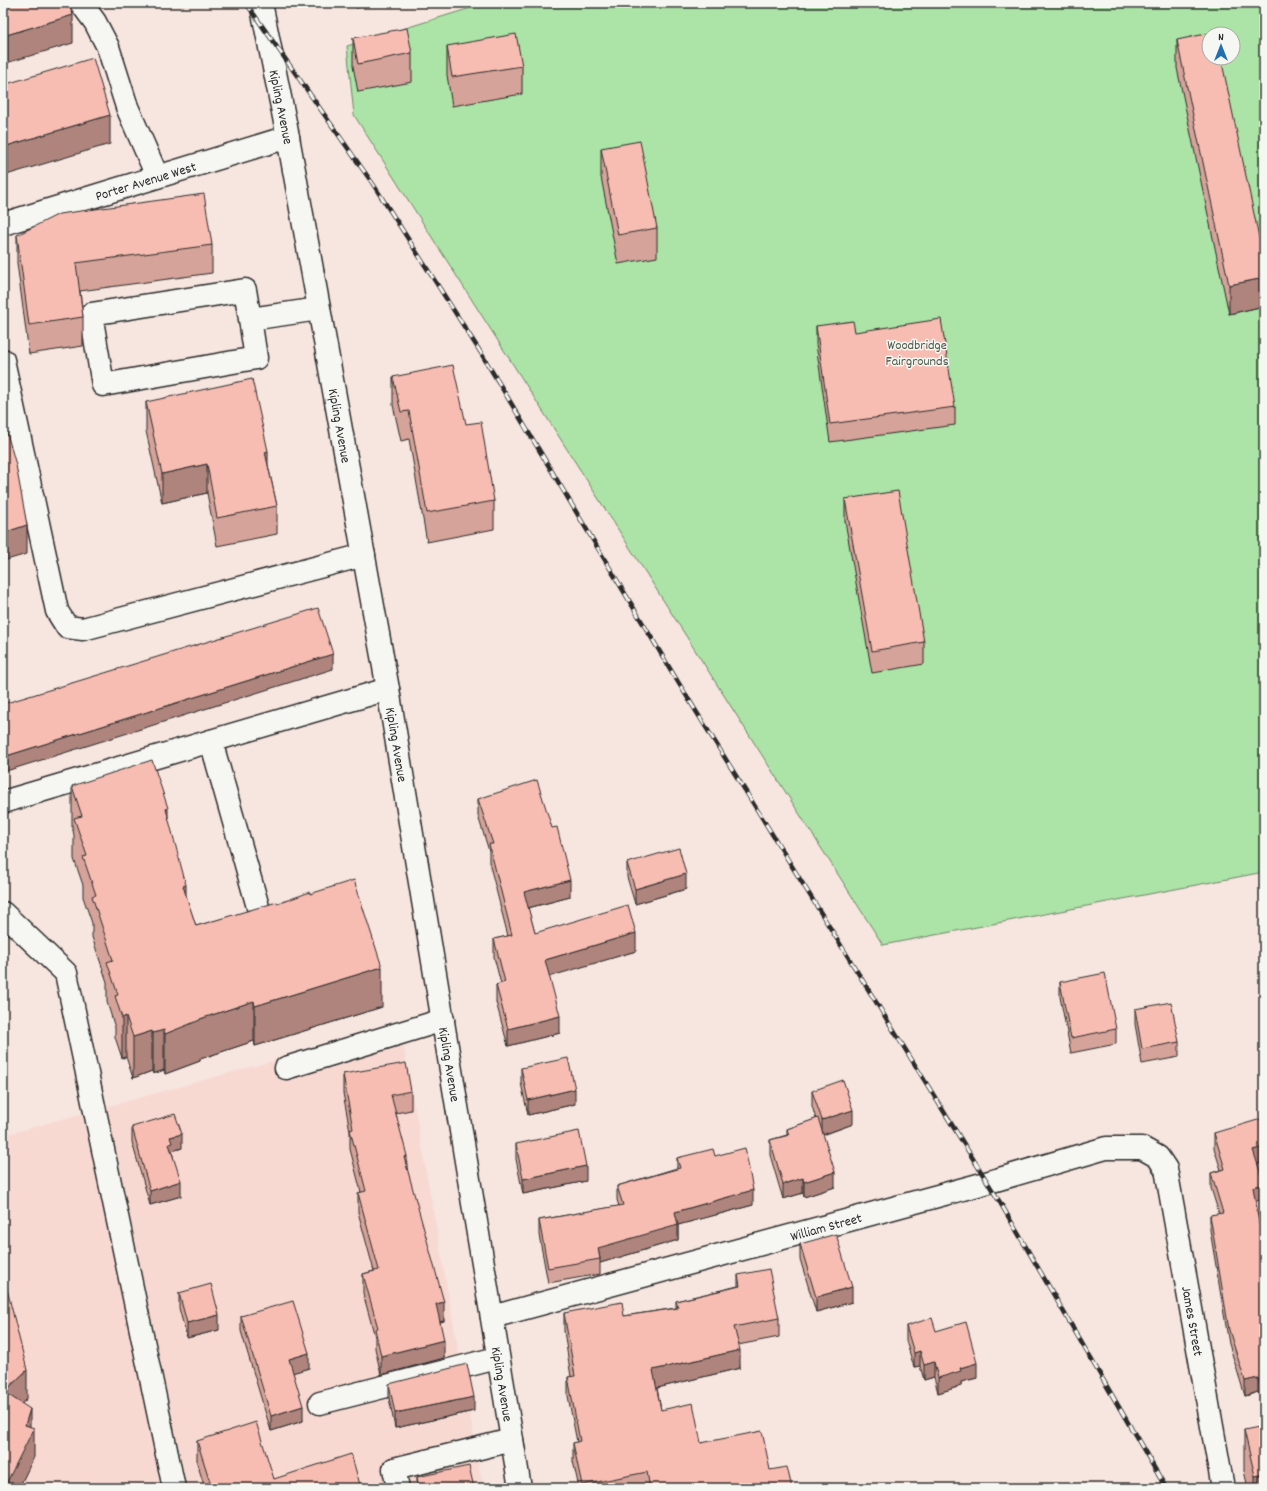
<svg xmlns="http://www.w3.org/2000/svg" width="1267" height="1491" font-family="Dekko,sans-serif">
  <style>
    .built { fill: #f7d9d2 }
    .green { fill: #ace3a6; stroke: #6c8768; fill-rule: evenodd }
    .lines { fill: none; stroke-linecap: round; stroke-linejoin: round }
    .minor-casing { stroke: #2b2b2b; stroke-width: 25 }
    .minor { stroke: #f6f6f2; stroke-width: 22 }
    .rail-casing { stroke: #2b2b2b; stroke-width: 4.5 }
    .rail { stroke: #f6f6f2; stroke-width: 3; stroke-dasharray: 9; stroke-linecap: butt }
    .wall { fill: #d5a399; stroke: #2b2b2b }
    .shaded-wall { fill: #ae847d; stroke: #2b2b2b }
    .building { fill: #f8bdb2; stroke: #2b2b2b }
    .labels { text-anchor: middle; stroke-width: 3; stroke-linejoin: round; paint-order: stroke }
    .street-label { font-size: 14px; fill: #2b2b2b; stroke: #f6f6f2 }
    .park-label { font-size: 14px; fill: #4b594a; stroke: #f6f6f2 }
  </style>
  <rect width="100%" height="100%" fill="#f7e5df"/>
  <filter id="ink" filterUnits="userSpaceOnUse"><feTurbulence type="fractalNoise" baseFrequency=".025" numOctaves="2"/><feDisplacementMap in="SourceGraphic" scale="8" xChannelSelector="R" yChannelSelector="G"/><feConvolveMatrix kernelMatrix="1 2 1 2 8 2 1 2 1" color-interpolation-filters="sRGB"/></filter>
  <g filter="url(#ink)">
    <path class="built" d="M 400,1026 L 483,1488 L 3,1488 L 3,1126 L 5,1135 Z"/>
    <path class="green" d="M 487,3 L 1264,3 L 1264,872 L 883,945 L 354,115 L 347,46 ZM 1209,34 L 1233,34 L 1233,58 L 1209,58 Z"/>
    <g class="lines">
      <defs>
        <g id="minor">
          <path d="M 81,3 L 95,22 L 108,47 L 127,107 L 157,176"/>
          <path id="s1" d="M 261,3 L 288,137 L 388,689 L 520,1488"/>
          <path id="s2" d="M 3,224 L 288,137"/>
          <path d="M 250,319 L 245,290 L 91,314 L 103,385 L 256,358 L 250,319 L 319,309"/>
          <path d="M 3,360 L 57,611 L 67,627 L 83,629 L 364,555"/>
          <path d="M 211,741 L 260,914"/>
          <path d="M 3,802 L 388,689"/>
          <path d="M 3,913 L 66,973 L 174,1488"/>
          <path d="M 286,1068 L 443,1020"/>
          <path id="s3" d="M 492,1317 L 989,1182 L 1106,1148 L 1142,1148 L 1158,1157 L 1166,1169 L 1223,1488"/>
          <path d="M 320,1403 L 497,1358"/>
          <path d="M 398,1488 L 394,1469 L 512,1440"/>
        </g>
      </defs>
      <use href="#minor" class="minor-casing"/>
      <use href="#minor" class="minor"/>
      <defs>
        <path id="rail" d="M 246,3 L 373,184 L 481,353 L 678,682 L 1001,1204 L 1166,1488"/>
      </defs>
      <use href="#rail" class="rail-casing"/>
      <use href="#rail" class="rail"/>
    </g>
    <g class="wall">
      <path d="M 355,3 L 382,3 L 356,8 Z"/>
      <path d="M 353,38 L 412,53 L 412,82 L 358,92 L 353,66 Z"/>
      <path d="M 1177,40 L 1264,261 L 1264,306 L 1229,314 L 1177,68 Z"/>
      <path d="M 447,46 L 522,66 L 522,94 L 452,106 L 447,75 Z"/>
      <path d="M 601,148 L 657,228 L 657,257 L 618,264 L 601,177 Z"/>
      <path d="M 17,235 L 212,245 L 212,273 L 80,291 L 83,317 L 83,346 L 29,354 L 17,263 Z"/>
      <path d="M 816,326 L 855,332 L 955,407 L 955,425 L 830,442 L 816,344 Z"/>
      <path d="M 393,377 L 466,424 L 494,501 L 494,529 L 427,542 L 409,439 L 401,441 L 393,405 Z"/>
      <path d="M 146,402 L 268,465 L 277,506 L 277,534 L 217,546 L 207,493 L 162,503 L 146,431 Z"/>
      <path d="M 845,499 L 924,642 L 924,664 L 872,673 L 845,521 Z"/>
      <path d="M 72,786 L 168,819 L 186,897 L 196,926 L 310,894 L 382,1007 L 255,1046 L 254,1041 L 200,1059 L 200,1061 L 165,1074 L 164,1070 L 153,1074 L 152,1071 L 133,1078 L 126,1057 L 122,1058 L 115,1037 L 115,1028 L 107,1002 L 107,982 L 92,937 L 92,923 L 83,897 L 83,885 L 74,859 L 74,835 L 72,826 Z"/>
      <path d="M 478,799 L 570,897 L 528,908 L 535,933 L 636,951 L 549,976 L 560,1033 L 508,1046 L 496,1002 L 496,985 L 501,984 L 494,957 L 494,939 L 508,936 L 489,862 L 489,851 L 478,816 Z"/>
      <path d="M 627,863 L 686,889 L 635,904 L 627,877 Z"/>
      <path d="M 1060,982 L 1116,1029 L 1116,1044 L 1071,1053 L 1060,997 Z"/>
      <path d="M 1135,1009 L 1179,1042 L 1179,1057 L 1142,1064 L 1135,1024 Z"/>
      <path d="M 521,1068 L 575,1104 L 528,1115 L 521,1083 Z"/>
      <path d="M 343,1074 L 411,1091 L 411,1110 L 396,1113 L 407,1170 L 444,1321 L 440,1322 L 444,1358 L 381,1375 L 375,1348 L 375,1337 L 363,1293 L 363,1274 L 374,1271 L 358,1212 L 358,1193 L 361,1192 L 350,1149 L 350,1131 L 343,1093 Z"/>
      <path d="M 812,1091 L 853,1124 L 823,1135 L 835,1187 L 804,1197 L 803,1193 L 783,1199 L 770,1155 L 770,1140 L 787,1135 L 787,1129 L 816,1119 L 812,1106 Z"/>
      <path d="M 132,1127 L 182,1148 L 172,1151 L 181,1196 L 150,1205 L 132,1142 Z"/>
      <path d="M 1264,1128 L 1264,1162 L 1258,1164 L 1264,1199 L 1256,1201 L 1264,1253 L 1264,1412 L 1258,1392 L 1245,1396 L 1229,1344 L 1210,1230 L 1210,1215 L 1219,1214 L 1211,1188 L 1211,1173 L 1221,1170 L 1214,1148 L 1214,1133 Z"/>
      <path d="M 516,1144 L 586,1181 L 523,1194 L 516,1159 Z"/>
      <path d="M 715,1156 L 753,1205 L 678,1225 L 678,1240 L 600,1263 L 600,1274 L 548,1283 L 539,1235 L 539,1220 L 619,1206 L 617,1200 L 617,1186 L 677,1168 L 677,1158 Z"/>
      <path d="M 800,1244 L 852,1302 L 816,1312 L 800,1259 Z"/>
      <path d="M 738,1275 L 779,1318 L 779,1337 L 738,1345 L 740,1368 L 657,1388 L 661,1410 L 701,1443 L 770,1470 L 792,1488 L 579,1488 L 573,1461 L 573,1443 L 577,1442 L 568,1396 L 568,1377 L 571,1377 L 564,1331 L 564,1313 L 624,1316 L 676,1308 L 676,1301 L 738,1286 Z"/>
      <path d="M 179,1293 L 219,1330 L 187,1338 L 179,1308 Z"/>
      <path d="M 241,1316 L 309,1368 L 293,1372 L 303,1421 L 271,1431 L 241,1331 Z"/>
      <path d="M 906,1326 L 936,1331 L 977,1378 L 961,1382 L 961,1386 L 938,1393 L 934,1377 L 924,1380 L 920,1366 L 914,1367 L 906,1341 Z"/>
      <path d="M 389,1384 L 474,1411 L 395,1428 L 389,1398 Z"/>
      <path d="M 1244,1430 L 1264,1488 L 1248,1488 L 1244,1471 Z"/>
      <path d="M 197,1441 L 274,1479 L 361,1488 L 205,1488 L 197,1463 Z"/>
      <path d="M 417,1477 L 474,1488 L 417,1488 Z"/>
    </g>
    <g class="shaded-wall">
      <path d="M 73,15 L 73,43 L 3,64 L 3,36 Z"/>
      <path d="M 110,115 L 110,144 L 3,176 L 3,147 Z"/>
      <path d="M 1264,278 L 1264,306 L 1229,314 L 1229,285 Z"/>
      <path d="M 268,451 L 268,480 L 265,452 Z"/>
      <path d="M 207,464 L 207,493 L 162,503 L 162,474 Z"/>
      <path d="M 27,525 L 27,554 L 3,561 L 3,533 Z"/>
      <path d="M 333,654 L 333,669 L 3,772 L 3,757 Z"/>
      <path d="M 168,808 L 168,848 L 166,809 Z"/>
      <path d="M 686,874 L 686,889 L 635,904 L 635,889 Z"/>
      <path d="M 570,880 L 570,897 L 524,909 L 524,892 Z"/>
      <path d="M 186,885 L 186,925 L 183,886 Z"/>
      <path d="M 636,933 L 636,951 L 545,978 L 545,960 Z"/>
      <path d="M 382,967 L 382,1007 L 255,1046 L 255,1006 Z"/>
      <path d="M 254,1001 L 254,1041 L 200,1059 L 200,1061 L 165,1074 L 165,1034 L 200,1019 Z"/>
      <path d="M 126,1016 L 126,1057 L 122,1058 L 122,1018 Z"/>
      <path d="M 560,1016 L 560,1033 L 508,1046 L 508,1029 Z"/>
      <path d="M 164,1030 L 164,1070 L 153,1074 L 153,1033 Z"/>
      <path d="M 152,1031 L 152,1071 L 133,1078 L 133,1037 Z"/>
      <path d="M 575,1089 L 575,1104 L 528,1115 L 528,1100 Z"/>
      <path d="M 853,1110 L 853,1124 L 822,1135 L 822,1120 Z"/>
      <path d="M 182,1134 L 182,1148 L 172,1151 L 172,1158 L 169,1144 L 170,1137 Z"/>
      <path d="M 1264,1147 L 1264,1162 L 1253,1165 L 1253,1150 Z"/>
      <path d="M 407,1156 L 407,1175 L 404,1157 Z"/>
      <path d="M 586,1166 L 586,1181 L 523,1194 L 523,1179 Z"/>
      <path d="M 835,1172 L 835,1187 L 804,1197 L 804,1182 Z"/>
      <path d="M 803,1178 L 803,1193 L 783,1199 L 783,1184 Z"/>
      <path d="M 181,1181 L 181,1196 L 150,1205 L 150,1191 Z"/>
      <path d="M 1264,1184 L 1264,1199 L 1253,1202 L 1253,1187 Z"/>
      <path d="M 753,1190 L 753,1205 L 678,1225 L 678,1240 L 600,1263 L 600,1259 L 598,1248 L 675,1212 Z"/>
      <path d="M 852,1287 L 852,1302 L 816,1312 L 816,1297 Z"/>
      <path d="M 444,1302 L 444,1321 L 436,1323 L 436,1304 Z"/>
      <path d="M 219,1315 L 219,1330 L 187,1338 L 187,1323 Z"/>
      <path d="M 444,1340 L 444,1358 L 381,1375 L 381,1356 Z"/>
      <path d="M 740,1350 L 740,1368 L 653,1389 L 653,1370 Z"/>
      <path d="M 920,1351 L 920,1366 L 914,1367 L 914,1353 Z"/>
      <path d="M 309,1353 L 309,1368 L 289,1374 L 289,1359 Z"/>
      <path d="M 934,1362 L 934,1377 L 924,1380 L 924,1365 Z"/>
      <path d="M 977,1363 L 977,1378 L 961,1382 L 961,1386 L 938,1393 L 938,1378 L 960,1368 Z"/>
      <path d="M 27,1370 L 27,1399 L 4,1420 L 4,1392 Z"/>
      <path d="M 1258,1378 L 1258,1392 L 1245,1396 L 1245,1381 Z"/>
      <path d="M 474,1397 L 474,1411 L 395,1428 L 395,1413 Z"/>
      <path d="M 303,1406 L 303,1421 L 271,1431 L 271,1416 Z"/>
      <path d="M 30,1409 L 30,1437 L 34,1428 L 34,1457 L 19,1488 L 4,1488 L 25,1425 Z"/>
      <path d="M 1264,1474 L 1264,1488 L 1255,1488 L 1255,1476 Z"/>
    </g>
    <g class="building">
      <path d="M 3,3 L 69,3 L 73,15 L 3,36 Z"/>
      <path d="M 407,28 L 412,53 L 358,64 L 353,38 Z"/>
      <path d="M 1215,32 L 1216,34 L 1209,34 L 1209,58 L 1221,58 L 1264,261 L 1264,278 L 1229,285 L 1177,40 Z"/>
      <path d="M 516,34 L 522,66 L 452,77 L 447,46 Z"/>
      <path d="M 93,58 L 110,115 L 3,147 L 3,85 Z"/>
      <path d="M 640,141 L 657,228 L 618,235 L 601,148 Z"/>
      <path d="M 204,194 L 212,245 L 76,263 L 83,317 L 29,325 L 17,235 L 59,214 Z"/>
      <path d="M 941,319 L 955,407 L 830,424 L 816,326 L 853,321 L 855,332 Z"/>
      <path d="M 453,365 L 466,424 L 481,422 L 494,501 L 427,513 L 409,411 L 401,412 L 393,377 Z"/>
      <path d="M 252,379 L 268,451 L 265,452 L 277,506 L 217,518 L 207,464 L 162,474 L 146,402 Z"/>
      <path d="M 3,419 L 16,465 L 27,525 L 3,533 Z"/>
      <path d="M 898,491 L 924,642 L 872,651 L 845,499 Z"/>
      <path d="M 318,608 L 333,654 L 3,757 L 3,704 Z"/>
      <path d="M 152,760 L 168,808 L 166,809 L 186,885 L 183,886 L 196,926 L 277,902 L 277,904 L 310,892 L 310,894 L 354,880 L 382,967 L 255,1006 L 254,1001 L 200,1019 L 200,1020 L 165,1034 L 164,1030 L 153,1033 L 152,1031 L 133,1037 L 126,1016 L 122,1018 L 115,996 L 118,995 L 107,962 L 113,960 L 92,896 L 96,895 L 83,857 L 87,856 L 74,818 L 82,816 L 72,786 Z"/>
      <path d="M 537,780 L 552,828 L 557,827 L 570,880 L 524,892 L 535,933 L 628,905 L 636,933 L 545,960 L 560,1016 L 508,1029 L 496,985 L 505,982 L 494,939 L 512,935 L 489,844 L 493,844 L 478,799 Z"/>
      <path d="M 679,848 L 686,874 L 635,889 L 627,863 Z"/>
      <path d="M 1105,973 L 1116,1029 L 1071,1038 L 1060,982 Z"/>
      <path d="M 1171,1002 L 1179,1042 L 1142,1049 L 1135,1009 Z"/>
      <path d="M 568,1058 L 575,1089 L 528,1100 L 521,1068 Z"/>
      <path d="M 406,1063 L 411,1091 L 391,1095 L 407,1156 L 404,1157 L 444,1302 L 436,1304 L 444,1340 L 381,1356 L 375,1329 L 378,1328 L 363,1274 L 379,1270 L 358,1193 L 366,1191 L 350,1130 L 353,1129 L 343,1074 Z"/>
      <path d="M 843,1080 L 853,1110 L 822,1120 L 812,1091 Z"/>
      <path d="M 175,1114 L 182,1134 L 170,1137 L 172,1143 L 169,1144 L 181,1181 L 150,1191 L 132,1127 Z"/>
      <path d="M 818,1118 L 835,1172 L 804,1182 L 803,1178 L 783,1184 L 770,1140 L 789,1135 L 787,1129 Z"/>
      <path d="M 1261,1119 L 1264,1128 L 1264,1147 L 1253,1150 L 1264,1184 L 1253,1187 L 1264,1253 L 1264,1398 L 1258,1378 L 1245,1381 L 1229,1330 L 1210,1215 L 1223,1213 L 1211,1173 L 1225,1169 L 1214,1133 Z"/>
      <path d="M 579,1131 L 586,1166 L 523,1179 L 516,1144 Z"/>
      <path d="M 745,1148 L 753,1190 L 675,1212 L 678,1225 L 598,1248 L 600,1259 L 548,1268 L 539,1220 L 623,1205 L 617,1186 L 680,1168 L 677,1158 L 713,1149 L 715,1156 Z"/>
      <path d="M 836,1234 L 852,1287 L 816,1297 L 800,1244 Z"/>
      <path d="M 769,1269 L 779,1318 L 734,1327 L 740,1350 L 653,1370 L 661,1410 L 693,1403 L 701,1443 L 762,1431 L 770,1470 L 787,1467 L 792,1488 L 650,1488 L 647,1472 L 582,1485 L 573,1443 L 580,1441 L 568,1377 L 575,1376 L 564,1313 L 622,1302 L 624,1316 L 678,1308 L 676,1301 L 740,1286 L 738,1275 Z"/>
      <path d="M 3,1273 L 27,1370 L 4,1392 L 30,1409 L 25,1425 L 34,1428 L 4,1488 L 3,1488 Z"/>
      <path d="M 211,1284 L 219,1315 L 187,1323 L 179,1293 Z"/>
      <path d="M 293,1301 L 309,1353 L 289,1359 L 303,1406 L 271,1416 L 241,1316 Z"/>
      <path d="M 932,1318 L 936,1331 L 966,1322 L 977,1363 L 960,1368 L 961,1371 L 938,1378 L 934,1362 L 924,1365 L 920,1351 L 914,1353 L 906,1326 Z"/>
      <path d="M 467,1364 L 474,1397 L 395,1413 L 389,1384 Z"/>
      <path d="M 256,1422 L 274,1479 L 351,1454 L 361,1488 L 212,1488 L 197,1441 Z"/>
      <path d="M 1264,1426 L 1264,1474 L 1255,1476 L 1244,1430 Z"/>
      <path d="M 469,1466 L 474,1488 L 419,1488 L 417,1477 Z"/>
    </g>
  </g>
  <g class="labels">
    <g class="street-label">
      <text dy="5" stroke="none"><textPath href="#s1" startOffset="106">Kipling Avenue</textPath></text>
      <text dy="5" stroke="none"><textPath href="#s2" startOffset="149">Porter Avenue West</textPath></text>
      <text dy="5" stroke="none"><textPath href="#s1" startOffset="430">Kipling Avenue</textPath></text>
      <text dy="5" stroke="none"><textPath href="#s1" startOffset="754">Kipling Avenue</textPath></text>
      <text dy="5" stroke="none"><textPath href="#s1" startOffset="1078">Kipling Avenue</textPath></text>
      <text dy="5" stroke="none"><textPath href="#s3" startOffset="346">William Street</textPath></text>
      <text dy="5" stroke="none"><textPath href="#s3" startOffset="860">James Street</textPath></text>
      <text dy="5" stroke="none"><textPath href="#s1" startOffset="1402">Kipling Avenue</textPath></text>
    </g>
    <g class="park-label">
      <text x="917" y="349">Woodbridge<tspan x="917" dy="16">Fairgrounds</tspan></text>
    </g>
  </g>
  <rect width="1267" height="1491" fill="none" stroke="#f6f6f2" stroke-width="16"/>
  <rect x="8" y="8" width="1251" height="1475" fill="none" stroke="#2b2b2b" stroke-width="1.5" filter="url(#ink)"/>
  <g transform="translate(1221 46)"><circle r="19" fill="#f6f6f2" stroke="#a5a5a2"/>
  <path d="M0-3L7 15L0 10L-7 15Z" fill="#1f6fb2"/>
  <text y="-6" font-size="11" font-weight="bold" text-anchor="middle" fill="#2b2b2b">N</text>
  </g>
</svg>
